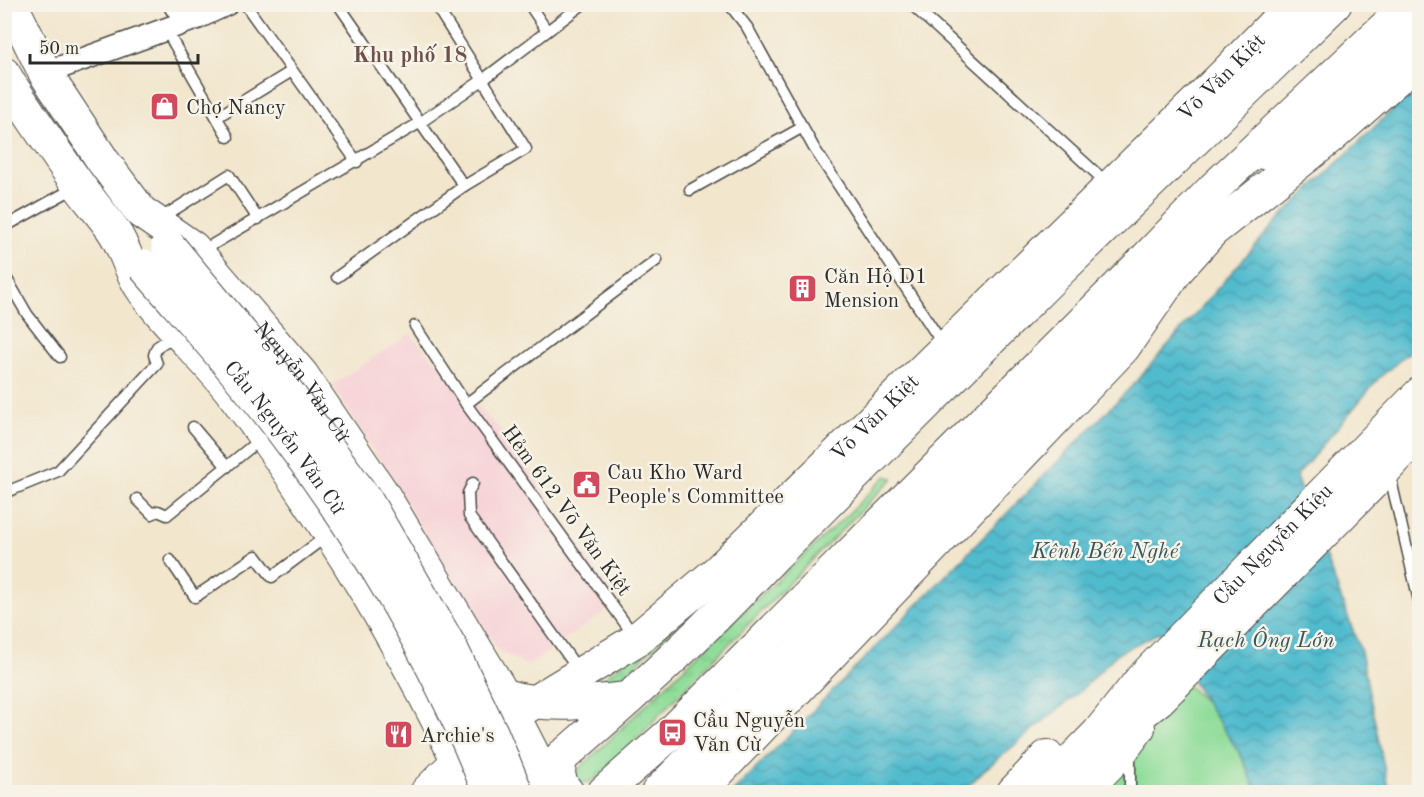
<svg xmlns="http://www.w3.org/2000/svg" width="1424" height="797" font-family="'Old Standard TT',serif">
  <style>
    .built { fill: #f7cfd5 }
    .grass { fill: url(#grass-tufts); stroke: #5e8462; stroke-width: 1.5 }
    .garden { fill: #90dd9a; stroke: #5e8462; stroke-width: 1.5 }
    .water { fill: url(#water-waves); stroke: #3e737c; stroke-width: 1.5 }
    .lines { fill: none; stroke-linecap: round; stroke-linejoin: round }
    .service-casing { stroke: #494743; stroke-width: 13 }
    .minor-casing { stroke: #494743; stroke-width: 25 }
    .secondary-casing { stroke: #494743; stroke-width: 34 }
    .primary-casing { stroke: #494743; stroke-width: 35 }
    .trunk-casing { stroke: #494743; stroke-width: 35 }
    .service { stroke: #fff; stroke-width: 10 }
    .minor { stroke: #fff; stroke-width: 22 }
    .secondary { stroke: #fff; stroke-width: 32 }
    .primary { stroke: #fff; stroke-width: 33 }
    .trunk { stroke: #fff; stroke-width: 33 }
    .primary-bridge-casing { stroke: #494743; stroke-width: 35; stroke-linecap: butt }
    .primary-bridge { stroke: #fff; stroke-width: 33 }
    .labels { text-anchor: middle; stroke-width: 5; stroke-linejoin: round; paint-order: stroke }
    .street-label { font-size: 21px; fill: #2b2b2b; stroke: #f7f3e8 }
    .poi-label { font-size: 21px; fill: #2b2b2b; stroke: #f7f3e8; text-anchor: start }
    .neighbourhood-label { font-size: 22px; font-weight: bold; fill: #6d524c; stroke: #f7f3e8 }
    .water-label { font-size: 22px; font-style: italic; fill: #36565c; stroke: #f7f3e8 }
  </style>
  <defs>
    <pattern id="grass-tufts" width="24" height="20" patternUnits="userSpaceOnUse" patternTransform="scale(1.5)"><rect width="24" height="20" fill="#90dd9a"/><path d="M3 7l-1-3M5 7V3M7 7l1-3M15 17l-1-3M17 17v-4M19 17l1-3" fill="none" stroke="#7cbe85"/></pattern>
    <pattern id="water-waves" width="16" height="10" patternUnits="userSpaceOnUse" patternTransform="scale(1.5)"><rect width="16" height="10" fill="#51bbce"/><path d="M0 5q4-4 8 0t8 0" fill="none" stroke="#4398a7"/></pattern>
  </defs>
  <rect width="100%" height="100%" fill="#f7f3e8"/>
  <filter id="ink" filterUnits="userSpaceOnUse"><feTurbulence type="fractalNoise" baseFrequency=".0167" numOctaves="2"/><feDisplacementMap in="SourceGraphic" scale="12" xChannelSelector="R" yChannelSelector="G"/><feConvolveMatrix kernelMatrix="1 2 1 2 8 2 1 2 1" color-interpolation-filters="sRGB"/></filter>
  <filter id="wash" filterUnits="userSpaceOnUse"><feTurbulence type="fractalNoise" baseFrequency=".008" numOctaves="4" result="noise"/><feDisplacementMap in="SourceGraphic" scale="24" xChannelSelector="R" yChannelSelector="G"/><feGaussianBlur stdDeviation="1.35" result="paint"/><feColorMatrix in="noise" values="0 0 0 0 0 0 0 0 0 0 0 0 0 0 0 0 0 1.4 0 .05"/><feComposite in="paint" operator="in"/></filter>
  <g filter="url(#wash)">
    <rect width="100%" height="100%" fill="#f2e6cd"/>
    <path class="built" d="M 410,334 L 508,438 L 617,603 L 528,666 L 497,650 L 332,385 Z"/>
    <g class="grass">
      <path d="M 886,476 L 893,478 L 661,713 L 610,768 L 592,781 L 583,783 L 570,778 L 688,664 L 850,512 Z"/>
      <path d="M 675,627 L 579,718 L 577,700 L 636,652 Z"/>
    </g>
    <path class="garden" d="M 1180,679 L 1207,703 L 1242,757 L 1257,792 L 1099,792 Z"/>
    <path class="water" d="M 1419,84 L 1419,344 L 1379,378 L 1296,477 L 1361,652 L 1389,792 L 1257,792 L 1242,757 L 1160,632 L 1117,654 L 1078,693 L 983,771 L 963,792 L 733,792 L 1131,387 L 1276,222 Z"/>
  </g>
  <g filter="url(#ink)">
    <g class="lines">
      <defs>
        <g id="service">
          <path d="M 245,4 L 357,162"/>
          <path d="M 338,4 L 464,186"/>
          <path d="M 529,4 L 547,31"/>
          <path d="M 729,4 L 747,27 L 814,148 L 944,346"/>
          <path d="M 911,4 L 1108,184"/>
          <path d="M 166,30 L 228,137"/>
          <path d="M 217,117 L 292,71"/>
          <path d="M 690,190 L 803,127"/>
          <path d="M 158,220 L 229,175 L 258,219"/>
          <path d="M 4,227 L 76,187"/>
          <path d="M 200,252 L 421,122 L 484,79 L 583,4"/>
          <path d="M 4,274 L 27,314 L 60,357"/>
          <path d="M 337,277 L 464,186 L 526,149 L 435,4"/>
          <path d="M 415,326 L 466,404 L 635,637"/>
          <path d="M 466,404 L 657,260"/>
          <path d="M 193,427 L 227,467"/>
          <path d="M 1391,474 L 1393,489 L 1420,605"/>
          <path d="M 473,483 L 468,493 L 469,516 L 579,671"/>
          <path d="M 4,493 L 58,471 L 157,364 L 154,355 L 157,347 L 176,334"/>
          <path d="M 137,499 L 152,514 L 158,511 L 167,515 L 262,438"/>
          <path d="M 170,560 L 195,597 L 256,556 L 272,577 L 328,535"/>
          <path d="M 1130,761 L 1130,792"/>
        </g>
        <g id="minor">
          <path d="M 177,4 L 176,7 L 197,18 L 227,4"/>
          <path d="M 45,73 L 197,18"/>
        </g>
        <g id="secondary">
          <path d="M 1109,739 L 1159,700 L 1375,481 L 1420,433"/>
          <path d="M 1013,792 L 1047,756"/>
          <path id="s1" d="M 1040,792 L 1097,734 L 1141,679 L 1420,393"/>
          <path d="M 1083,792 L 1119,755 L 1139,728"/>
        </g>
        <g id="primary">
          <path id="s2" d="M 11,4 L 45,73 L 103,161 L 141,212 L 193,248 L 302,375 L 382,493 L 498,686 L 543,774 L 550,792"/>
          <path d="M 4,74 L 11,86 C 33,119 54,151 77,183 C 88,199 102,214 113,230 C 125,247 129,269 141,287 C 169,328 209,360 238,400 C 326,519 404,646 467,780"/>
          <path d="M 1265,153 L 1332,108 L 1420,29"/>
          <path id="s3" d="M 427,792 L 458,761 L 513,715 L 636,640 L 717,572 L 1226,73 L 1293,4"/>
          <path d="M 658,792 L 880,570 L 1032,407 L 1120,318 L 1142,263"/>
          <path d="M 699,792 L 1123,348 L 1177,270 L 1212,231 L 1331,137 L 1420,58"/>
        </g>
        <g id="trunk">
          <path d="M 502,695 C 544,708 586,703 629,698"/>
          <path d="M 562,756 C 557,770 557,780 567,792"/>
          <path d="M 524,792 C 558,759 595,729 630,697 C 681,652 729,604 775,555 L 1052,278 L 1335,4"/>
          <path d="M 604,792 L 672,732 L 1142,263 L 1214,188 L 1410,4"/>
        </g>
      </defs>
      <use href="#service" class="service-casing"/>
      <use href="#minor" class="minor-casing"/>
      <use href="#secondary" class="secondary-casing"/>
      <use href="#primary" class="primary-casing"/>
      <use href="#trunk" class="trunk-casing"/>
      <use href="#service" class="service"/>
      <use href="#minor" class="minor"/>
      <use href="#secondary" class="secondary"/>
      <use href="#primary" class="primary"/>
      <use href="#trunk" class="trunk"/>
      <defs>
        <g id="primary-bridge">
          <path d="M 168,245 L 269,367 L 367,502 L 452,650 L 492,734 L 516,792"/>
          <path id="s4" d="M 144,266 C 188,317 235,368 276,422 C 361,533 439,662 489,792"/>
        </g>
      </defs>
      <use href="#primary-bridge" class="primary-bridge-casing"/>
      <use href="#primary-bridge" class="primary-bridge"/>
    </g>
  </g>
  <defs>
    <symbol id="shop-square" viewBox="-11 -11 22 22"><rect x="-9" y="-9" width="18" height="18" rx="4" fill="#d1495b" stroke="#f7f3e8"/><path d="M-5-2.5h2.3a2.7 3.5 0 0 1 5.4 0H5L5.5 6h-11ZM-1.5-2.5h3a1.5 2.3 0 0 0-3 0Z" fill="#fff"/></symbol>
    <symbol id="building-square" viewBox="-11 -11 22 22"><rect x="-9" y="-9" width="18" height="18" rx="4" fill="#d1495b" stroke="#f7f3e8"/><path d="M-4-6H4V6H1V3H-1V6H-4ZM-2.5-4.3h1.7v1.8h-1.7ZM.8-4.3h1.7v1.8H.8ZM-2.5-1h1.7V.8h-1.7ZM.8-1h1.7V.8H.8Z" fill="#fff"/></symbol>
    <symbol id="civic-square" viewBox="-11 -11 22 22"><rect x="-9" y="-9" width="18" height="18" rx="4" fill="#d1495b" stroke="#f7f3e8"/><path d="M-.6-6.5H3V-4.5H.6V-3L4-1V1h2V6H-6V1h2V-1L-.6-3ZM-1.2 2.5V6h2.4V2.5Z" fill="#fff"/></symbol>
    <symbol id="bus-square" viewBox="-11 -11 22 22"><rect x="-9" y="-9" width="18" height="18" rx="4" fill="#d1495b" stroke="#f7f3e8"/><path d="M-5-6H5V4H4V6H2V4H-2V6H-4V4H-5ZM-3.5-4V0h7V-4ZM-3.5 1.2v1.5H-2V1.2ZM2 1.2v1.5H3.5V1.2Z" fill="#fff"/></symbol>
    <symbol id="restaurant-square" viewBox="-11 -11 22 22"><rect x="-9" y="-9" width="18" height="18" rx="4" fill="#d1495b" stroke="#f7f3e8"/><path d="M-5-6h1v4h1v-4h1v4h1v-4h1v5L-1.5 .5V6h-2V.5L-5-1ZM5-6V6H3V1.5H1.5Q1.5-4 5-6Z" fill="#fff"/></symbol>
  </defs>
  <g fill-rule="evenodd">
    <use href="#shop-square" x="148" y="90" width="33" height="33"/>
    <use href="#building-square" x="786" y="272" width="33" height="33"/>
    <use href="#civic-square" x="570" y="468" width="33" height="33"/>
    <use href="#bus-square" x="656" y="716" width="33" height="33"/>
    <use href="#restaurant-square" x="382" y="718" width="33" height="33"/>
  </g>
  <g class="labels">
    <g class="street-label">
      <text dy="7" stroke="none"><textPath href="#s3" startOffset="1072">Võ Văn Kiệt</textPath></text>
      <text dy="7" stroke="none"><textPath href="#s2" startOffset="482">Nguyễn Văn Cừ</textPath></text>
      <text dy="7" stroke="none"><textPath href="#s3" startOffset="586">Võ Văn Kiệt</textPath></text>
      <text dy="7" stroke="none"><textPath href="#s4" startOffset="222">Cầu Nguyễn Văn Cừ</textPath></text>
      <text transform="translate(567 510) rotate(54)" y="7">Hẻm 612 Võ Văn Kiệt</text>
      <text dy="7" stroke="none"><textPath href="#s1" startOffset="340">Cầu Nguyễn Kiệu</textPath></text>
    </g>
    <g class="poi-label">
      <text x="186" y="114">Chợ Nancy</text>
      <text x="824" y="283">Căn Hộ D1<tspan x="824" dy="24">Mension</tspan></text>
      <text x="607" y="479">Cau Kho Ward<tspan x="607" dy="24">People's Committee</tspan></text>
      <text x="693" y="727">Cầu Nguyễn<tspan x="693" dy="24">Văn Cừ</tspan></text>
      <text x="420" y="742">Archie's</text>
    </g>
    <g class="neighbourhood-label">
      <text x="410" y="62">Khu phố 18</text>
    </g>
    <g class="water-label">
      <text x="1105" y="558">Kênh Bến Nghé</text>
      <text x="1266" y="647">Rạch Ông Lớn</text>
    </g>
  </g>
  <rect width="1424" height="797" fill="none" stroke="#f7f3e8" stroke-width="24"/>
  <path d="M30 54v9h168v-9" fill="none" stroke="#2b2b2b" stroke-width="3"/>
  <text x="39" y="54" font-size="18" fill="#2b2b2b" stroke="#f7f3e8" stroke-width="4.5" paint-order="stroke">50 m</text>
</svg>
